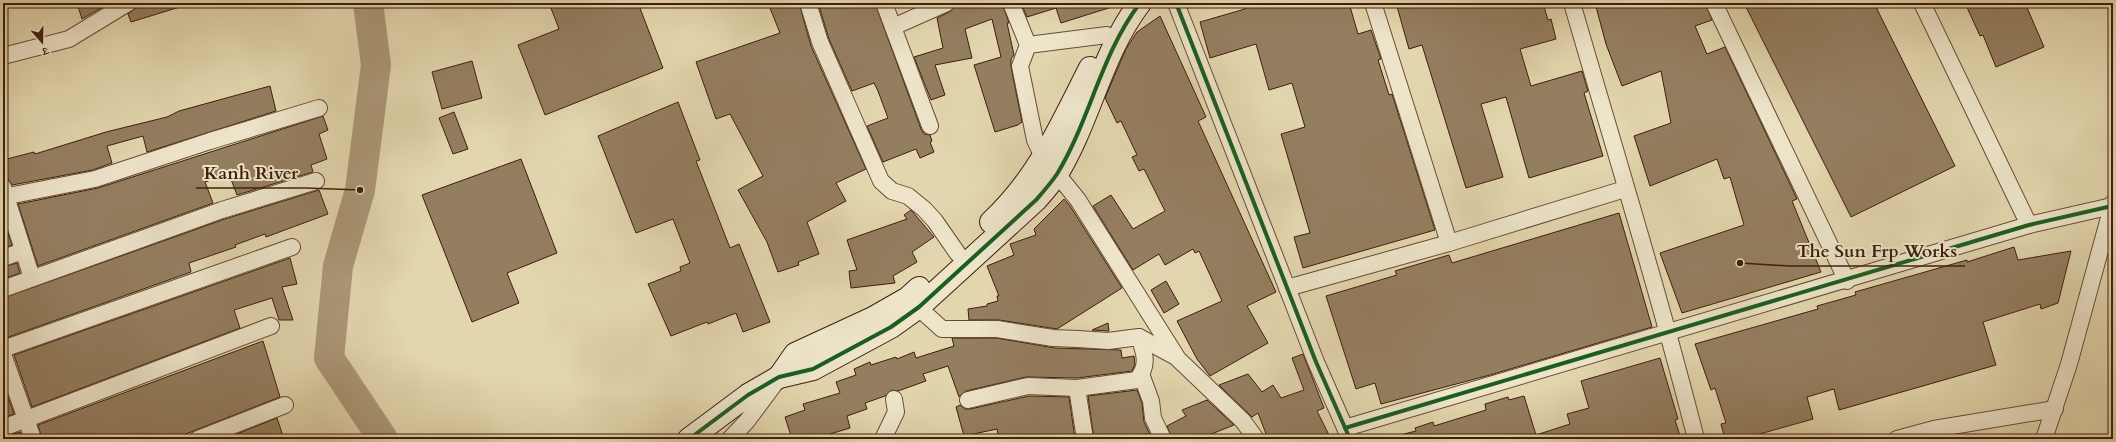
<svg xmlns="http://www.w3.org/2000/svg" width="2116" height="442" font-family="Cardo,'Noto Serif Devanagari',serif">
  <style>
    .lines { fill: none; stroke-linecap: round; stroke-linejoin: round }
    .river { stroke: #ab9777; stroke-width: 30 }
    .building { fill: #947e60; stroke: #3e1e0b }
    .street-casing { stroke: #674c34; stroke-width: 18 }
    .secondary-casing { stroke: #3e1e0b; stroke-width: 24 }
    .street { stroke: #ede4ca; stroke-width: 16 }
    .secondary { stroke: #ede4ca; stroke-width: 22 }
    .cycleway-casing { stroke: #ede4ca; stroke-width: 6 }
    .cycleway { stroke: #1b5e20; stroke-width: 4 }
    .leader { fill: none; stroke: #3e1e0b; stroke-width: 1.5 }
    .callout-dot { fill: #3e1e0b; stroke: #ede4ca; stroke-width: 1.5 }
    .callout-label { font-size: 18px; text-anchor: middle; font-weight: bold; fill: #3e1e0b; stroke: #ede4ca; stroke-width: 4; stroke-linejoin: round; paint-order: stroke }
  </style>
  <rect width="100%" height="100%" fill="#e3d6ae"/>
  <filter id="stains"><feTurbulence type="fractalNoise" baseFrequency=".005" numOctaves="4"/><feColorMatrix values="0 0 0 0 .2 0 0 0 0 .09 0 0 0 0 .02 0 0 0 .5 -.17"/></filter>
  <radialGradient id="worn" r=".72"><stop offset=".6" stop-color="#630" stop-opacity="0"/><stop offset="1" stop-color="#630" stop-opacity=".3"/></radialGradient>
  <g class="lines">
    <path class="river" d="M 368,3 L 376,65 L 360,190 L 338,266 L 329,358 L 383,439"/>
  </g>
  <g class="building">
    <path d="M 77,3 L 110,3 L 82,19 Z"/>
    <path d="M 137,3 L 182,3 L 183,6 L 131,22 L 128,14 L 136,8 Z"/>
    <path d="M 549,3 L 638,3 L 663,68 L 545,115 L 518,45 L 559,29 Z"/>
    <path d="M 768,3 L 799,3 L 811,46 L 866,169 L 836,183 L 846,201 L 807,222 L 819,254 L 798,262 L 799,265 L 778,272 L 767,242 L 738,190 L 763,176 L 730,114 L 716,119 L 696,62 L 780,33 Z"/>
    <path d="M 818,3 L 875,3 L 921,129 L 924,134 L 930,135 L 932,141 L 930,142 L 934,152 L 920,158 L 916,149 L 883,162 L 867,126 L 888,118 L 878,91 L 874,83 L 852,91 L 829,39 Z"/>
    <path d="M 956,3 L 1002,3 L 1009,23 L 1007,23 L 1014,55 L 1011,59 L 1011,67 L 1022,122 L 1018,125 L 995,132 L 974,65 L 1001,57 L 992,19 L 965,29 L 972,58 L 935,65 L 945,95 L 931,100 L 914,57 L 943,48 L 937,18 L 951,11 Z"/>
    <path d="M 1021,3 L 1115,3 L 1115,6 L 1061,23 L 1056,8 L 1027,17 Z"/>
    <path d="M 1244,3 L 1349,3 L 1358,34 L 1371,30 L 1381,59 L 1378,60 L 1389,95 L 1392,94 L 1435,230 L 1303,268 L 1294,237 L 1310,233 L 1281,134 L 1305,127 L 1292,83 L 1269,90 L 1256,44 L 1210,58 L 1200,22 L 1245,9 Z"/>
    <path d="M 1396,3 L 1543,3 L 1548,20 L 1551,19 L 1556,39 L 1520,49 L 1531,86 L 1582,71 L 1588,91 L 1584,93 L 1603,156 L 1529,178 L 1506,97 L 1481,104 L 1503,177 L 1466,188 L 1422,45 L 1409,49 Z"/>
    <path d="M 1595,3 L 1705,3 L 1712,20 L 1695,26 L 1707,54 L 1725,47 L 1797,199 L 1792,201 L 1821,272 L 1682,313 L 1660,253 L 1744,225 L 1730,177 L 1724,179 L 1717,159 L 1650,186 L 1634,136 L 1671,123 L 1661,71 L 1622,86 L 1606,44 Z"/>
    <path d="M 1744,3 L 1874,3 L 1955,166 L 1851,217 Z"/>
    <path d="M 1965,3 L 2025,3 L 2044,47 L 1996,67 L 1983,35 L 1980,36 Z"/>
    <path d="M 1160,16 L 1206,117 L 1198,121 L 1276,292 L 1247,306 L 1268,343 L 1210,376 L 1197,359 L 1177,321 L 1222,301 L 1199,251 L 1195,253 L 1193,249 L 1165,265 L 1159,254 L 1133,270 L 1093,206 L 1111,195 L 1133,229 L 1165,211 L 1144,169 L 1139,171 L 1132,157 L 1137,155 L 1121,121 L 1117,123 L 1105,98 L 1126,49 L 1137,32 Z"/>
    <path d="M 472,61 L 482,98 L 442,109 L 432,72 Z"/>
    <path d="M 270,86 L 276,111 L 147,152 L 143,136 L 107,146 L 112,163 L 93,170 L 12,185 L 8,179 L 3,160 L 34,152 L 35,154 L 106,132 L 167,117 L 179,111 Z"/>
    <path d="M 678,102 L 700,160 L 696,161 L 730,248 L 739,244 L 770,322 L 743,332 L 736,313 L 708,324 L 707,322 L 671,336 L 648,284 L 681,271 L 680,267 L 690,263 L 673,219 L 636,233 L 598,136 Z"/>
    <path d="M 454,112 L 468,149 L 453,154 L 439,118 Z"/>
    <path d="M 323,116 L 328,130 L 319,134 L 327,159 L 311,165 L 313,172 L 237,195 L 229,174 L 205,182 L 213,203 L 38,266 L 18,204 L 98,188 Z"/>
    <path d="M 521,159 L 557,253 L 507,273 L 519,303 L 472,322 L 422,195 Z"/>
    <path d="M 319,190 L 328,214 L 266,237 L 265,234 L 235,245 L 236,247 L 189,263 L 191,272 L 3,339 L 3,298 L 225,219 Z"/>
    <path d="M 1064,199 L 1070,206 L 1122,288 L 1057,329 L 999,320 L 969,320 L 968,309 L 987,306 L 987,304 L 998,301 L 997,296 L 999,296 L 987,266 L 1014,255 L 1010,244 L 1036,235 L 1034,229 Z"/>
    <path d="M 911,210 L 934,237 L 912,252 L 917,262 L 893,276 L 895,283 L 851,288 L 849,271 L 857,270 L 847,240 L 907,219 L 904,215 Z"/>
    <path d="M 1619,213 L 1652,327 L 1490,375 L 1381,404 L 1375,383 L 1356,389 L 1326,296 L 1397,275 L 1395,271 L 1449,255 L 1452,263 Z"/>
    <path d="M 3,218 L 12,245 L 3,248 Z"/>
    <path d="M 2014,247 L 2018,260 L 2071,251 L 2058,303 L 2041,309 L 2040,304 L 1983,322 L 1996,365 L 1839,410 L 1834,389 L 1807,397 L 1813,419 L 1742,439 L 1725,439 L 1721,424 L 1726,423 L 1715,388 L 1711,390 L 1695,344 L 1818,309 L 1817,306 L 1856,295 L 1855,292 L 1967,260 L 1967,262 Z"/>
    <path d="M 290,258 L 297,284 L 282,287 L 293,320 L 279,320 L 272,298 L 234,310 L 240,328 L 32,407 L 14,355 Z"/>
    <path d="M 17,263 L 20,273 L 3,279 L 3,267 Z"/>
    <path d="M 1166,281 L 1179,304 L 1164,313 L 1151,290 Z"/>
    <path d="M 1108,323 L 1109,331 L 1092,330 Z"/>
    <path d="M 952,338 L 996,338 L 1055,348 L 1121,350 L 1122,358 L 1134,356 L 1135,364 L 1132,371 L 1077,378 L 1026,377 L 966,391 L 959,397 L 948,366 L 923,374 L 926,381 L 898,391 L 892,390 L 885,396 L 865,403 L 867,409 L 847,416 L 850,428 L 830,434 L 832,439 L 792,439 L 785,417 L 805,410 L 803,404 L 840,393 L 836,382 L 856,375 L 854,369 L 870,362 L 871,365 L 896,357 L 897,359 L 914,352 L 916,358 L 954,346 Z"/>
    <path d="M 263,341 L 280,397 L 173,439 L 42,439 L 38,425 Z"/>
    <path d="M 1303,354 L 1324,408 L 1317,411 L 1331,439 L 1268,439 L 1258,413 L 1252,417 L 1219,385 L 1248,374 L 1262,392 L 1273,385 L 1281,398 L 1304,390 L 1292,358 Z"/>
    <path d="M 1660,358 L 1678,419 L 1675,420 L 1681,439 L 1401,439 L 1400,435 L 1416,431 L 1415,428 L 1433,422 L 1434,426 L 1486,410 L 1485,404 L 1508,397 L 1509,400 L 1524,396 L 1536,435 L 1570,424 L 1567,414 L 1589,408 L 1581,381 Z"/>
    <path d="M 3,383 L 14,414 L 3,418 Z"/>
    <path d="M 1137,390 L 1142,403 L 1144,422 L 1152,439 L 1094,439 L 1088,396 Z"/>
    <path d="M 1029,396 L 1069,397 L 1075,439 L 999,439 L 997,429 L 964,436 L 956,407 L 960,405 L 965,409 L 970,409 Z"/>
    <path d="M 1207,400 L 1234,425 L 1199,439 L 1172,439 L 1167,426 L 1186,416 L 1182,410 Z"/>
    <path d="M 277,418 L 284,439 L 224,439 Z"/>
    <path d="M 20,432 L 23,439 L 3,439 L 3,437 Z"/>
  </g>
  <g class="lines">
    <defs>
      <g id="street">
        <path d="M 808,3 L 820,42 L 881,181 L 892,191 L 908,196 L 924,209 L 935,221 L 958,254"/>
        <path d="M 884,3 L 930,126"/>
        <path d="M 1011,3 L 1028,45 L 1020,66 L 1035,140 L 1044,159"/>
        <path d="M 1176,3 L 1316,362 L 1350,439"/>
        <path d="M 1373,3 L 1449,243"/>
        <path d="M 1572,3 C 1614,148 1659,293 1696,439"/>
        <path d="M 1714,3 L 1847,281"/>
        <path d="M 1922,3 L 2029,225"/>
        <path d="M 893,27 L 947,3"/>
        <path d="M 1028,45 L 1107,35"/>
        <path d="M 3,56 L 69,39 L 128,3"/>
        <path d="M 1057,174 L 1078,200 L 1178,359 L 1243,421 L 1256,439"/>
        <path d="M 3,187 L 32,278"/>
        <path d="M 3,197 L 95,179 L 210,141 L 319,108"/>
        <path d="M 3,258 L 23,251"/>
        <path d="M 1287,288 L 1449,243 L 1625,189"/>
        <path d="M 3,289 L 222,210 L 316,181"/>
        <path d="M 910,300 L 942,329 L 997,329 L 1053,338 L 1078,339 L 1108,341 L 1139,337 L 1176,357"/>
        <path d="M 3,349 L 292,247"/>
        <path d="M 3,354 L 33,439"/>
        <path d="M 1141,374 L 1151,401 L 1153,418 L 1163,439"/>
        <path d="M 1077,388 L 1085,439"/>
        <path d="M 968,400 L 1028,386 L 1077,388 L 1137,380 C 1149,365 1145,354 1139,337"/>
        <path d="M 3,428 L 271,326"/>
        <path d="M 1345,428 L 2029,225 L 2112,206"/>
        <path d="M 198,439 L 285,405"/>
        <path d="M 730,439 L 747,421 L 776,382"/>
        <path d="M 883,439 L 896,412 L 894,399"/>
        <path d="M 1897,439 L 1934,429 L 2055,409"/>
        <path d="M 2044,439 L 2069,364 L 2113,203"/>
      </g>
      <g id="secondary">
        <path d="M 991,222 C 1039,177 1061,125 1090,68"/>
        <path d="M 779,377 L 795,354 L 873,318 L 908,298 L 919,288"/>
        <path d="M 689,439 L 748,395 L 779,377 L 813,369 L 891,327 L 919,307 L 1036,200 C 1043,192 1051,183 1057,174 C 1090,120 1101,54 1140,3"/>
      </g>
    </defs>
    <use href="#street" class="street-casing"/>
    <use href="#secondary" class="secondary-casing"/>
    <use href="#street" class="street"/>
    <use href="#secondary" class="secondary"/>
    <defs>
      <g id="cycleway">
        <path d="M 1176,3 L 1316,362 L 1350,439"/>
        <path d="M 1345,428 L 2029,225 L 2112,206"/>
        <path d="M 689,439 L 748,395 L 779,377 L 813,369 L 891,327 L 919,307 L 1036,200 C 1043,192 1051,183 1057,174 C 1090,120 1101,54 1140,3"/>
      </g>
    </defs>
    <use href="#cycleway" class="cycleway-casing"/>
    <use href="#cycleway" class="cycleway"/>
  </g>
  <path class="leader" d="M360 190L306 188H196M1740 263L1789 266H1965"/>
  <g class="callout-dot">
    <circle cx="360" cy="190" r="4"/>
    <circle cx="1740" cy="263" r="4"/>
  </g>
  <g class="callout-label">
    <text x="251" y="179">Kanh River</text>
    <text x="1877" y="257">The Sun Frp Works</text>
  </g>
  <rect width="2116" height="442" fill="none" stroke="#e3d6ae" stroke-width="16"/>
  <rect x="4" y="4" width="2108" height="434" fill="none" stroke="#3e1e0b" stroke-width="2"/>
  <rect x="8" y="8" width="2100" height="426" fill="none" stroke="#3e1e0b"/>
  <g transform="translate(42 42) rotate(160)" stroke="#ede4ca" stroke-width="3" paint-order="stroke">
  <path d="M0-3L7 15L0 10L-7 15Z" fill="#3e1e0b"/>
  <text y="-6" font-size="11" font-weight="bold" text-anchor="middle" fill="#3e1e0b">उ</text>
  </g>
  <rect width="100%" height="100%" filter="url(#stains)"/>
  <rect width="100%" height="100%" fill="url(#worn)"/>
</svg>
